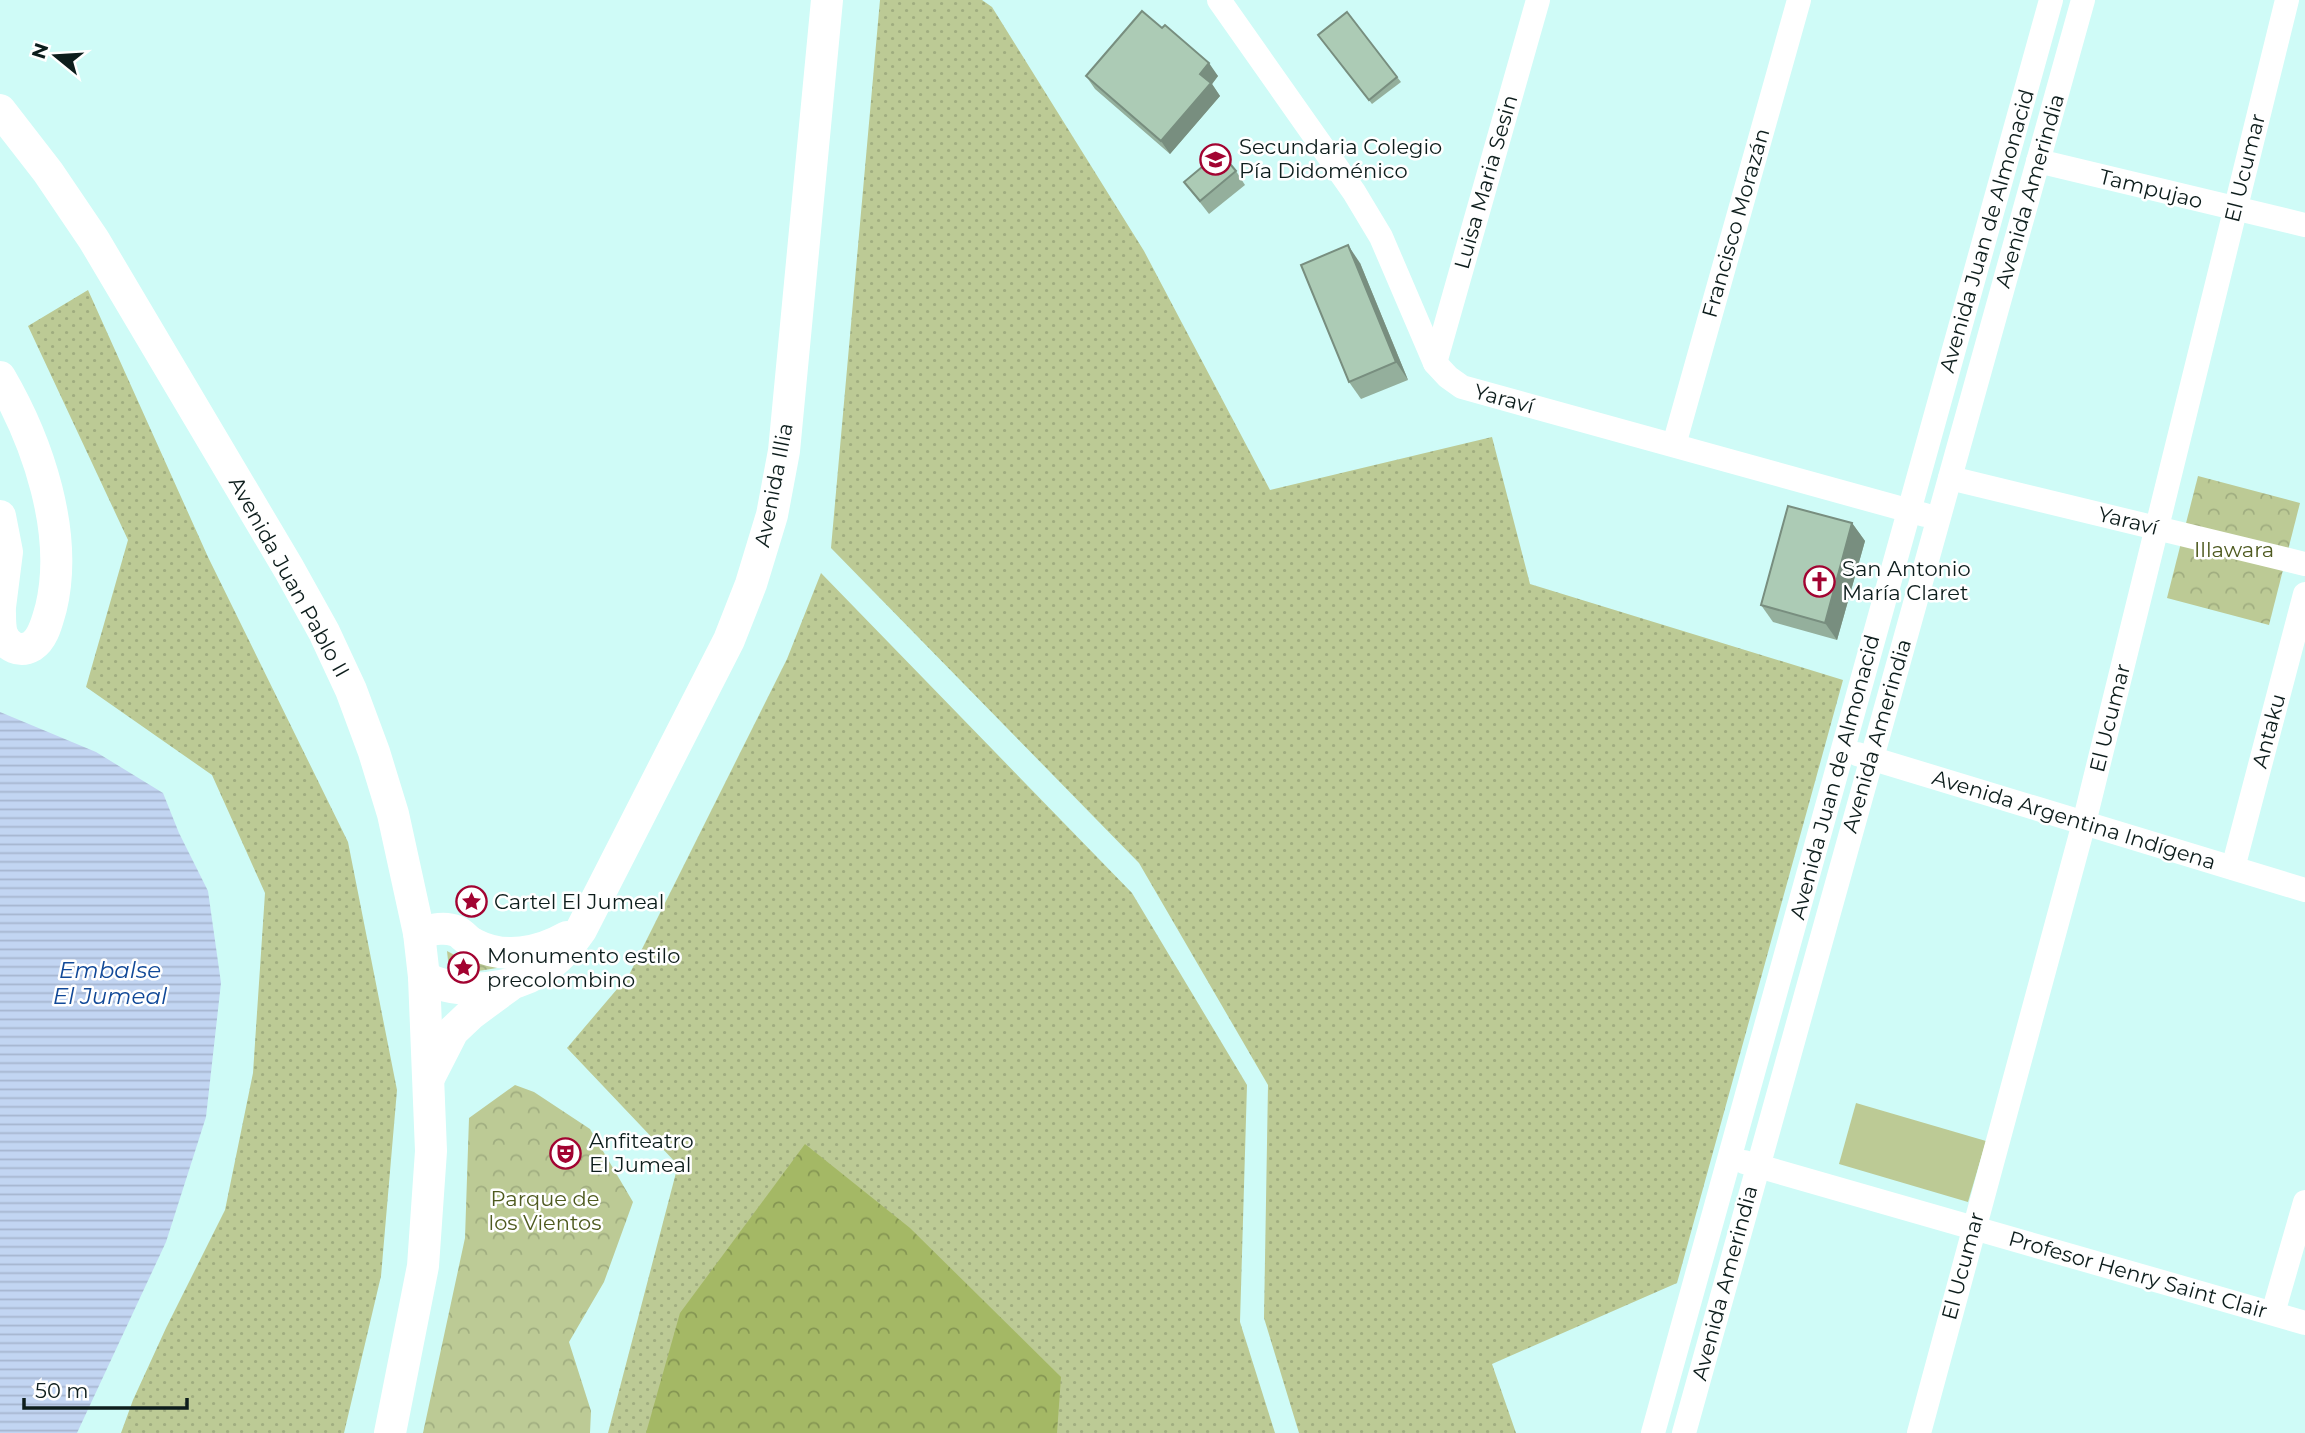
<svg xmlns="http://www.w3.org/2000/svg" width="2305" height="1433" font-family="Montserrat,sans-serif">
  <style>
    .grass { fill: url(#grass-dots) }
    .forest { fill: url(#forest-crowns) }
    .park { fill: url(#park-crowns) }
    .pitch { fill: #bcca95 }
    .water { fill: url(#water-rules) }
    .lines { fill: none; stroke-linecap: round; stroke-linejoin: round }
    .minor { stroke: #fff; stroke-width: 24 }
    .major { stroke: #fff; stroke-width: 32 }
    .wall { fill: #94af9c }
    .shaded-wall { fill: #788e7f }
    .building { fill: #accbb5; stroke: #788e7f; stroke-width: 2 }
    .labels { text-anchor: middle; stroke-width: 5; stroke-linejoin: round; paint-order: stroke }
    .poi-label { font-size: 21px; fill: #0d1d1c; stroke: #fff; text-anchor: start }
    .street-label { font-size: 21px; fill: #0d1d1c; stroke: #fff }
    .park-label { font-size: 21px; fill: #4e5a1f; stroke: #fff }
    .water-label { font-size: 23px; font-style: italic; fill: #114998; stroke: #fff }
  </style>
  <defs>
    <pattern id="grass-dots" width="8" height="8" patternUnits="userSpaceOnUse" patternTransform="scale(1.75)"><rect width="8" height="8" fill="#bcca95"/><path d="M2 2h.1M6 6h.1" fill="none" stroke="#a0ad80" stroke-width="1.8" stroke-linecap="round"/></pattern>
    <pattern id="forest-crowns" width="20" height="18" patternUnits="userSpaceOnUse" patternTransform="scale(1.75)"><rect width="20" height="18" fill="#a4b865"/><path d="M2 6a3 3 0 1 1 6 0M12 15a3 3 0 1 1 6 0" fill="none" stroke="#849552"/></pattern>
    <pattern id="park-crowns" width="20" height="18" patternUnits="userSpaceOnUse" patternTransform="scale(1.75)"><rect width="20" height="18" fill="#bcca95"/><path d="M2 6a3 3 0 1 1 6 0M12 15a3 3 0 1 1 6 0" fill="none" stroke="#a0ad80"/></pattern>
    <pattern id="water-rules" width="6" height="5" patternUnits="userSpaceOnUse" patternTransform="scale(1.75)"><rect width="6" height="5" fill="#c2d5f2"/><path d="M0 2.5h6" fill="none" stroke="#a6b6cf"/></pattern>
  </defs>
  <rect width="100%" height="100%" fill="#cffbf7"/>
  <g class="grass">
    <path d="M 880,0 L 982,0 L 992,7 L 1144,251 L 1270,490 L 1492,437 L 1530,584 L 1843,680 L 1677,1283 L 1492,1364 L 1516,1433 L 1299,1433 L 1264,1318 L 1268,1085 L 1139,863 L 831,548 Z"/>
    <path d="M 88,290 L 208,557 L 348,842 L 397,1090 L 381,1276 L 344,1433 L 121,1433 L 133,1400 L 166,1328 L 225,1210 L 253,1073 L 265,893 L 212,775 L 86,687 L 128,540 L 28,326 Z"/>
    <path d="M 821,573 L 1132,893 L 1247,1085 L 1240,1322 L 1275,1433 L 608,1433 L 678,1165 L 567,1048 L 629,975 L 787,659 Z"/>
  </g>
  <path class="forest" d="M 805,1144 L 910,1228 L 1061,1377 L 1057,1433 L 646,1433 L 680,1313 Z"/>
  <g class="park">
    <path d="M 2198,476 L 2300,503 L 2269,625 L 2167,598 Z"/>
    <path d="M 447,951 L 462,959 L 503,967 L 466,973 L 450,979 Z"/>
    <path d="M 515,1085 L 534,1092 L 590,1129 L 633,1202 L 604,1282 L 569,1342 L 591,1411 L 590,1433 L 423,1433 L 465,1238 L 469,1118 Z"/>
  </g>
  <path class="pitch" d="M 1856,1103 L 1986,1141 L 1968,1202 L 1839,1164 Z"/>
  <path class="water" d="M 0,712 L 96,752 L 163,793 L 179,833 L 208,891 L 221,983 L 206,1117 L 166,1242 L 77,1433 L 0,1433 Z"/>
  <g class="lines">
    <g class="minor">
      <path d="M 1219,0 L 1354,192 L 1381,237 L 1435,363 L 1448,377 L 1462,387 L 1925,515"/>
      <path d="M 2038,161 L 2305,225"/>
      <path d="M 1435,363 L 1538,0"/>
      <path d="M 1674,445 L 1799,0"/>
      <path d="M 1950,478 L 2305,564"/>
      <path d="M 1857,754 L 2305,890"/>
      <path d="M 2233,868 L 2305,594"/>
      <path d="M 1744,1162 L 2305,1323"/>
      <path d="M 2273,1313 L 2305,1202"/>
      <path d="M 1653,1433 L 2051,0"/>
      <path d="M 1684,1433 L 2083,0"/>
      <path d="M 1919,1433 L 2084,823 L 2287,0"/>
    </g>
    <g class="major">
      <path d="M 0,110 L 48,172 L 94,240 L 289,569 L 324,632 L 351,690 L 374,752 L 393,814 L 419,933 L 424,977 L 431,1151 L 423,1266 L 390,1433"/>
      <path d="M 0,377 C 38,442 69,533 51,608 C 47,621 44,638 32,646 C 20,653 7,647 2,634 C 0,628 0,619 0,613"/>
      <path d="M 0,516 L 7,552 L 0,607"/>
      <path d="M 419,933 C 431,930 444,926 456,931 C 463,934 467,941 474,944 C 504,960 539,953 567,937"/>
      <path d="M 424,977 C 459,997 516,990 548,966 C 562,956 571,944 581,930 L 729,640 L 751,584 L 772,515 L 784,451 L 827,0"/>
      <path d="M 430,1076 L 453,1031 L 471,1014 L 509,986"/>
    </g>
  </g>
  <g class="wall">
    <path d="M 1347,12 L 1401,82 L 1372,104 L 1318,35 Z"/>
    <path d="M 1162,28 L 1218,76 L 1212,84 L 1220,96 L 1170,154 L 1095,89 L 1086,76 Z"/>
    <path d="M 1236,171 L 1245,185 L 1209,214 L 1184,182 Z"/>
    <path d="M 1360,263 L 1408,380 L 1361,399 L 1349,382 Z"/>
    <path d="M 1852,523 L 1865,541 L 1837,640 L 1773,622 L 1761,605 Z"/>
  </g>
  <g class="shaded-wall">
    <path d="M 1209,63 L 1218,76 L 1212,84 L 1220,96 L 1170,154 L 1161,141 L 1200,74 Z"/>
    <path d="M 1348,245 L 1360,263 L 1408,380 L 1396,362 Z"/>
    <path d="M 1852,523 L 1865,541 L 1837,640 L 1825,623 Z"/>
  </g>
  <g class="building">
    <path d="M 1142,11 L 1162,28 L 1165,25 L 1209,63 L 1200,74 L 1211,83 L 1161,141 L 1086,76 Z"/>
    <path d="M 1347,12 L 1397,77 L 1369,100 L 1318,35 Z"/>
    <path d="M 1220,152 L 1236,171 L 1200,201 L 1184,182 Z"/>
    <path d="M 1348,245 L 1396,362 L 1349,382 L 1301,265 Z"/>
    <path d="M 1788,506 L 1852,523 L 1825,623 L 1761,605 Z"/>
  </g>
  <defs>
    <symbol id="school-ring" viewBox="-11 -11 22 22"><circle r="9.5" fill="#fff" stroke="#a20331" stroke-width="1.5"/><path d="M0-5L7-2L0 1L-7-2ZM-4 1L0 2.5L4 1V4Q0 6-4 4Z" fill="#a20331"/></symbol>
    <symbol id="church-ring" viewBox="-11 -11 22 22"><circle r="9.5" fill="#fff" stroke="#a20331" stroke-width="1.5"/><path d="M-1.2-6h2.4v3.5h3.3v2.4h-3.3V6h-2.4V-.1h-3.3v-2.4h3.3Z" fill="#a20331"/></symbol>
    <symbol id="sight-ring" viewBox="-11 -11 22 22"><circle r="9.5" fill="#fff" stroke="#a20331" stroke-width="1.5"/><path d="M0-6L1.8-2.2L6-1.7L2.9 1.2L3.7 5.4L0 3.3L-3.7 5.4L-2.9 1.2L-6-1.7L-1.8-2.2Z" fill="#a20331"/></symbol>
    <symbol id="theatre-ring" viewBox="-11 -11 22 22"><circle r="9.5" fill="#fff" stroke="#a20331" stroke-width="1.5"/><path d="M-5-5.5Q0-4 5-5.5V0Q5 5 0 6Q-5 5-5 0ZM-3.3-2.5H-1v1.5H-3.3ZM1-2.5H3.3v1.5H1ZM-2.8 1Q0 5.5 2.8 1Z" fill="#a20331"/></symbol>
  </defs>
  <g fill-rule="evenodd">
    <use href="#school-ring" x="1198" y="142" width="35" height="35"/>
    <use href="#church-ring" x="1802" y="564" width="35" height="35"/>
    <use href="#sight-ring" x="454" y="884" width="35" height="35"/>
    <use href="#sight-ring" x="446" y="950" width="35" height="35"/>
    <use href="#theatre-ring" x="548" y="1136" width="35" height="35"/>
  </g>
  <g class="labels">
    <g class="poi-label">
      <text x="1239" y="154">Secundaria Colegio<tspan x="1239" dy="24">Pía Didoménico</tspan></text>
      <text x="1842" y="576">San Antonio<tspan x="1842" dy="24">María Claret</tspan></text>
      <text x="494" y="909">Cartel El Jumeal</text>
      <text x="487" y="963">Monumento estilo<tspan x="487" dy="24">precolombino</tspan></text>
      <text x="589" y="1148">Anfiteatro<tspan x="589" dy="24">El Jumeal</tspan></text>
    </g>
    <g class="street-label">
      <text transform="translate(2245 168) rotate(-76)" y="7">El Ucumar</text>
      <text transform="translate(1486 182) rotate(-74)" y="7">Luisa Maria Sesin</text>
      <text transform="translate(2151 189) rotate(14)" y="7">Tampujao</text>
      <text transform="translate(2030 191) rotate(-74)" y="7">Avenida Amerindia</text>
      <text transform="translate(1736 223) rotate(-74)" y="7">Francisco Morazán</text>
      <text transform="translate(1987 231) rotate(-74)" y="7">Avenida Juan de Almonacid</text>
      <text transform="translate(1504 399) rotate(15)" y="7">Yaraví</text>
      <text transform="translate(774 485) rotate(-79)" y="7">Avenida Illia</text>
      <text transform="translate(2128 521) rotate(14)" y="7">Yaraví</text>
      <text transform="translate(289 577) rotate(61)" y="7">Avenida Juan Pablo II</text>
      <text transform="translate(2110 718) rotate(-76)" y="7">El Ucumar</text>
      <text transform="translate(2269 731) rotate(-75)" y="7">Antaku</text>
      <text transform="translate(1877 736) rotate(-74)" y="7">Avenida Amerindia</text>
      <text transform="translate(1835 777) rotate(-75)" y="7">Avenida Juan de Almonacid</text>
      <text transform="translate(2074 820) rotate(17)" y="7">Avenida Argentina Indígena</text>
      <text transform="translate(1963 1266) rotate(-75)" y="7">El Ucumar</text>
      <text transform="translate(2138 1275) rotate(16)" y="7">Profesor Henry Saint Clair</text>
      <text transform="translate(1725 1283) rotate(-75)" y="7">Avenida Amerindia</text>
    </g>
    <g class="park-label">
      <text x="2234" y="557">Illawara</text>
      <text x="545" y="1206">Parque de<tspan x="545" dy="24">los Vientos</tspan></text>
    </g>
    <g class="water-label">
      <text x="110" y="978">Embalse<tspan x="110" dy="26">El Jumeal</tspan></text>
    </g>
  </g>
  <g transform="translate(56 56) rotate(288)" stroke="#ffffff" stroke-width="5" paint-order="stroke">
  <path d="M0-5L12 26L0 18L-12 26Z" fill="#0d1d1c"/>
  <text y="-10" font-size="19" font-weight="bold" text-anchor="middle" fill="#0d1d1c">N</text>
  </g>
  <path d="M24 1398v10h163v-10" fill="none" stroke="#0d1d1c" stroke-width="3.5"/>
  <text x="35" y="1398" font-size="21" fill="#0d1d1c" stroke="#ffffff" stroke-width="5" paint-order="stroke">50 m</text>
</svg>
